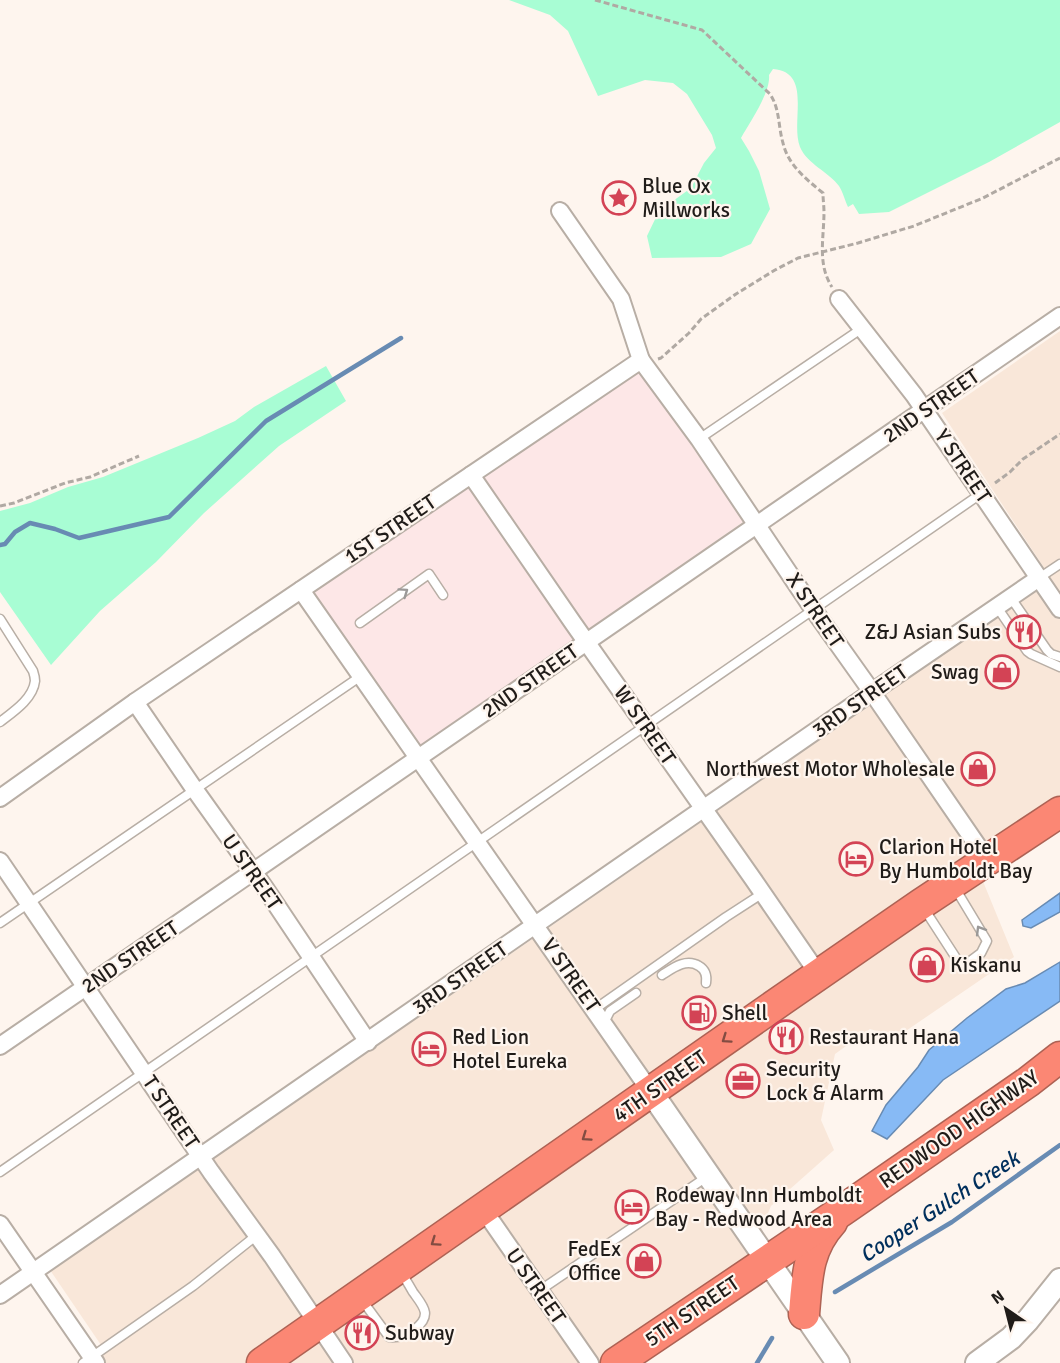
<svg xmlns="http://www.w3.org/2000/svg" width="1060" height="1363" font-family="Signika,sans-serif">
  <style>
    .built { fill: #f9e7d9 }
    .industrial { fill: #fde7e7 }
    .green { fill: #a8fdd4 }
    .water { fill: #87baf5; stroke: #688bb3; stroke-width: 1.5 }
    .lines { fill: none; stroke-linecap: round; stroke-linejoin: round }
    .stream { stroke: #688bb3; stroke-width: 4.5 }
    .lane-casing { stroke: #b8aea5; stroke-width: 11 }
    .street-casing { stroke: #b8aea5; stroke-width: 20 }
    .secondary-casing { stroke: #b8aea5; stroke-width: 26 }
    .highway-casing { stroke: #ae6254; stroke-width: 33 }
    .path { stroke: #b0a9a3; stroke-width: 3; stroke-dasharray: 6 3; stroke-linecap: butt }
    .lane { stroke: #fff; stroke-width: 8 }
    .street { stroke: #fff; stroke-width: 16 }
    .secondary { stroke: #fff; stroke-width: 22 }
    .highway { stroke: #fb8774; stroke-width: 30 }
    .oneway { stroke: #9b9998 }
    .oneway2 { stroke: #834c42 }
    .labels { text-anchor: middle; stroke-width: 4.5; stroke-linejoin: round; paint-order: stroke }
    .poi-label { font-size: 21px; fill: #201c19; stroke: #fef5ee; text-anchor: start }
    .street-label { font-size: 21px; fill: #201c19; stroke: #fef5ee }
    .water-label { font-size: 22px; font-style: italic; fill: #002f5c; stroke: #fef5ee }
  </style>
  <rect width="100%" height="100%" fill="#fef5ee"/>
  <g class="built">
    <path d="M 1060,331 L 1060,601 L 1052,590 L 1054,583 L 942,413 Z"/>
    <path d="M 1039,587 L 1060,618 L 1060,826 L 982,879 L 1014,957 L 897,1037 L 870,1029 L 835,1054 L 821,1120 L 834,1150 L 771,1206 L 749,1257 L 601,1363 L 78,1363 L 101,1345 L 50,1270 L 534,938 Z"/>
  </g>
  <path class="industrial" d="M 640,368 L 743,522 L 417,749 L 313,592 Z"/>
  <g class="green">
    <path d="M 509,0 L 1060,0 L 1060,122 L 989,162 L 889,212 L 859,214 L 853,204 L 848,207 C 845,201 843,192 839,186 C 829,172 807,164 800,147 C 790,122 813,72 773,69 L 769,75 C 771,92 750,122 741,138 L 749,151 L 759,171 L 770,209 L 751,244 L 721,257 L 652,258 L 647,236 L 659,211 L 691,188 L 704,163 L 716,148 L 712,135 L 687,94 L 673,83 L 645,80 L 598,96 L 568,31 L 550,15 Z"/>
    <path d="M 326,366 L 346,401 L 279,446 L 204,513 L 156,562 L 100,611 L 51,665 L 0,592 L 0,511 L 30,503 L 68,487 L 103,477 L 198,438 L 235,421 L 254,407 Z"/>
  </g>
  <g class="water">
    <path d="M 1060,893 L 1060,912 L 1031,928 L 1023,926 L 1022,920 Z"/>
    <path d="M 1060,962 L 1060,1001 L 943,1080 L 887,1139 L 872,1131 L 886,1105 L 918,1067 L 929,1050 L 967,1018 L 1006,989 L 1025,983 Z"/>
  </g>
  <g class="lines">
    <g class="stream">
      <path d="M 0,545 L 5,544 L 15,532 L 30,523 L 55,529 L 79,538 L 169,517 L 266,421 L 401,338"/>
      <path d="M 835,1292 L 952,1222 L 1060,1145"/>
      <path d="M 757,1363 L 772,1338"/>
    </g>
    <defs>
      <g id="lane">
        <path d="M 699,439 L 861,329"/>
        <path d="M 1039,578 L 1060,564"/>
        <path d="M 1011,598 L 1047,650 L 1051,654 L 1060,657"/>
        <path d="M 997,607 L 1027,651 L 1031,654 L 1060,667"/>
        <path d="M 0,619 L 33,671 C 34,674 35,677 35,681 C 33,699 13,712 0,722"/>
        <path d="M 360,623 L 429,574 L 443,595"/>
        <path d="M 923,907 L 958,961 L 965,965 L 981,953 L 987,941 L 955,888"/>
        <path d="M 0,923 L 361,676"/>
        <path d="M 662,975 C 673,968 686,958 699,966 C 706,970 707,976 706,983"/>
        <path d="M 595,1009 L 726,917 L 763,893"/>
        <path d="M 604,1023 L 610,1011 L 636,993"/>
        <path d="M 0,1172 L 982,493"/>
        <path d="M 539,1291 L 708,1176"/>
        <path d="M 362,1300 L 389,1337 C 399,1338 407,1335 415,1329 C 433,1315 423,1306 413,1292 C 409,1285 405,1278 400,1271"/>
        <path d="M 83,1363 L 193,1286 L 257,1235"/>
      </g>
      <g id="street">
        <path d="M 839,299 L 914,395 L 1060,609"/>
        <path d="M 641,360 L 699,439 L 813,609 L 872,692 L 988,861"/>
        <path d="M 471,475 L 573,623 L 753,879 L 819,975"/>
        <path d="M 301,590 L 651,1092"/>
        <path d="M 135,702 L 195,790 L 265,888 L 368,1042"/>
        <path d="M 0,798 L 135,702 L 641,360 L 621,299 L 560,211"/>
        <path d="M 0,861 L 211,1172 L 272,1256 L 344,1363"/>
        <path d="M 0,1046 L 1060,316"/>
        <path d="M 483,1209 L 590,1363"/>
        <path d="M 0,1224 L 96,1363"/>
        <path d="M 0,1295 L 872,692 L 1039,578"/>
      </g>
      <g id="secondary">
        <path d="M 651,1092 L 838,1363"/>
        <path d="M 977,1363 L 1011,1338 L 1028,1320 L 1060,1280"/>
      </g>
      <g id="highway">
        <path d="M 804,1314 C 807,1279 807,1249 832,1222"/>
        <path d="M 262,1363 L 782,1000 L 921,904 L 1060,812"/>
        <path d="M 616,1363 L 843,1210 L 1028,1082 L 1060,1057"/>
      </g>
    </defs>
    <use href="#lane" class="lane-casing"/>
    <use href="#street" class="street-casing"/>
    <use href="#secondary" class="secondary-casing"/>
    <use href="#highway" class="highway-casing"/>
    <g class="path">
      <path d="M 595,0 L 702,30 L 770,94 C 780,109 778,126 783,143 C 788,165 806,179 823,193 C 823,200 824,206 824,212 C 824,238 817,264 832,287"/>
      <path d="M 658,359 L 661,358 L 689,333 L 701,319 L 736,294 L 775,270 L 798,258 L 858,243 L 914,226 L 983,198 L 1060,158"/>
      <path d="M 995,483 L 1010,472 L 1023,459 L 1060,434"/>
      <path d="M 0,506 L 14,503 L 65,483 L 90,477 L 139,456"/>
    </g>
    <use href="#lane" class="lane"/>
    <use href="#street" class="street"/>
    <use href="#secondary" class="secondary"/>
    <use href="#highway" class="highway"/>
  </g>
  <defs><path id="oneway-chevron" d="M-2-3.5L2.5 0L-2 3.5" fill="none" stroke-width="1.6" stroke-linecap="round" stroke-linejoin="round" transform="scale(1.5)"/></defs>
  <g class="oneway">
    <use href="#oneway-chevron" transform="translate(404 592) rotate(-35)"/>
    <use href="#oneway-chevron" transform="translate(980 930) rotate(-121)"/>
  </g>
  <g class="oneway2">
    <use href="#oneway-chevron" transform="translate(726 1039) rotate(145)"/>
    <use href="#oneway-chevron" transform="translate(586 1137) rotate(145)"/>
    <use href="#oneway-chevron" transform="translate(435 1242) rotate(145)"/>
  </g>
  <defs>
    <symbol id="sight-ring" viewBox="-11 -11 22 22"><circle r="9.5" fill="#fef5ee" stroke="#d34355" stroke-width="1.5"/><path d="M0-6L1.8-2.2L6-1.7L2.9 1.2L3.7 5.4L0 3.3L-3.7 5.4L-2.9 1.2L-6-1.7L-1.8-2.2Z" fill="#d34355"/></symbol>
    <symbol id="restaurant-ring" viewBox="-11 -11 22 22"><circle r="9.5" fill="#fef5ee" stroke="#d34355" stroke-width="1.5"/><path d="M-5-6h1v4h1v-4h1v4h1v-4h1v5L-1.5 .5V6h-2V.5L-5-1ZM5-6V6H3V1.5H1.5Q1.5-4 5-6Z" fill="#d34355"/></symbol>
    <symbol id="shop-ring" viewBox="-11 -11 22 22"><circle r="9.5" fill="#fef5ee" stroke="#d34355" stroke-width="1.5"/><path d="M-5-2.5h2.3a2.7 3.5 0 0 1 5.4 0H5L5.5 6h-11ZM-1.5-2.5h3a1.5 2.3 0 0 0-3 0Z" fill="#d34355"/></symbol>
    <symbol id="hotel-ring" viewBox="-11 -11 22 22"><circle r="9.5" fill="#fef5ee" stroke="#d34355" stroke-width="1.5"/><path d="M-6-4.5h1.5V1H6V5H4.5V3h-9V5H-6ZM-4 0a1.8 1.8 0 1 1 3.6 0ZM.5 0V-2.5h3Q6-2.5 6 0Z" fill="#d34355"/></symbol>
    <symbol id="fuel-ring" viewBox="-11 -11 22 22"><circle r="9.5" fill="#fef5ee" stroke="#d34355" stroke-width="1.5"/><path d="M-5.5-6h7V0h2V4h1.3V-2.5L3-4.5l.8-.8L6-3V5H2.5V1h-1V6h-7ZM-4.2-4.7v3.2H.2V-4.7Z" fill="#d34355"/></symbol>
    <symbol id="office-ring" viewBox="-11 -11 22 22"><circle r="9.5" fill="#fef5ee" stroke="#d34355" stroke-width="1.5"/><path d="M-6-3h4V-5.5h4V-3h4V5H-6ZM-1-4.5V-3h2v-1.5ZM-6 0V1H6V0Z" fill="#d34355"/></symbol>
  </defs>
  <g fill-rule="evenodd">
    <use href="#sight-ring" x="600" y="179" width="38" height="38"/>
    <use href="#restaurant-ring" x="1005" y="613" width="38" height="38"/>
    <use href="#shop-ring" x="983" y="653" width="38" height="38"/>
    <use href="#shop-ring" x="959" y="750" width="38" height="38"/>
    <use href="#hotel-ring" x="837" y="840" width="38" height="38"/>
    <use href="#shop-ring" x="908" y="946" width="38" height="38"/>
    <use href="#fuel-ring" x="680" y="994" width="38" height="38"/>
    <use href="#restaurant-ring" x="767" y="1018" width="38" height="38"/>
    <use href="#hotel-ring" x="410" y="1030" width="38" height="38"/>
    <use href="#office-ring" x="724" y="1062" width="38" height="38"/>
    <use href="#hotel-ring" x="613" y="1188" width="38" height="38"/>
    <use href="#shop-ring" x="625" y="1242" width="38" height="38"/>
    <use href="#restaurant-ring" x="343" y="1314" width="38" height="38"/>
  </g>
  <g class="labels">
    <g class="poi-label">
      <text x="642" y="193">Blue Ox<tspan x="642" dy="24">Millworks</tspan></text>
      <text x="1001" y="639" text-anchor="end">Z&amp;J Asian Subs</text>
      <text x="979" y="679" text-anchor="end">Swag</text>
      <text x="955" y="776" text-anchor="end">Northwest Motor Wholesale</text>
      <text x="879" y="854">Clarion Hotel<tspan x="879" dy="24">By Humboldt Bay</tspan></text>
      <text x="950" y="972">Kiskanu</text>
      <text x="722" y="1020">Shell</text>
      <text x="452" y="1044">Red Lion<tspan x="452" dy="24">Hotel Eureka</tspan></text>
      <text x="809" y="1044">Restaurant Hana</text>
      <text x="766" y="1076">Security<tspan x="766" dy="24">Lock &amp; Alarm</tspan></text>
      <text x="655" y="1202">Rodeway Inn Humboldt<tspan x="655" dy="24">Bay - Redwood Area</tspan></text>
      <text x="621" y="1256" text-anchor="end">FedEx<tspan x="621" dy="24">Office</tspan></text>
      <text x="385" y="1340">Subway</text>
    </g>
    <g class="street-label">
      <text transform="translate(931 406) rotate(-35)" y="7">2ND STREET</text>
      <text transform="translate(963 466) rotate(56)" y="7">Y STREET</text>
      <text transform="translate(390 529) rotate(-34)" y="7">1ST STREET</text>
      <text transform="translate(815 610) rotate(56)" y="7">X STREET</text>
      <text transform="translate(530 681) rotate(-35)" y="7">2ND STREET</text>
      <text transform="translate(860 701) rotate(-35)" y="7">3RD STREET</text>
      <text transform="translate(645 725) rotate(55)" y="7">W STREET</text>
      <text transform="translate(252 872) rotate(55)" y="7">U STREET</text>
      <text transform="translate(130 957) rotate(-34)" y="7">2ND STREET</text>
      <text transform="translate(571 975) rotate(55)" y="7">V STREET</text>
      <text transform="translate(460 978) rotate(-35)" y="7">3RD STREET</text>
      <text transform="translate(660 1086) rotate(-35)" y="7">4TH STREET</text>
      <text transform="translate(171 1112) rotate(56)" y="7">T STREET</text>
      <text transform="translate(959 1129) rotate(-35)" y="7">REDWOOD HIGHWAY</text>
      <text transform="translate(536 1286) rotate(55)" y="7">U STREET</text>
      <text transform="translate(692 1311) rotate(-34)" y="7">5TH STREET</text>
    </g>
    <g class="water-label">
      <text transform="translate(939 1206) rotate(-33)" y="8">Cooper Gulch Creek</text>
    </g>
  </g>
  <g transform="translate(1006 1309) rotate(325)" stroke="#fef5ee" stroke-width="4.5" paint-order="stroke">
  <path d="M0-4.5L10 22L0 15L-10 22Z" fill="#201c19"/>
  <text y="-9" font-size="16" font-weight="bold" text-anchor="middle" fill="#201c19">N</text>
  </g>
</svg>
